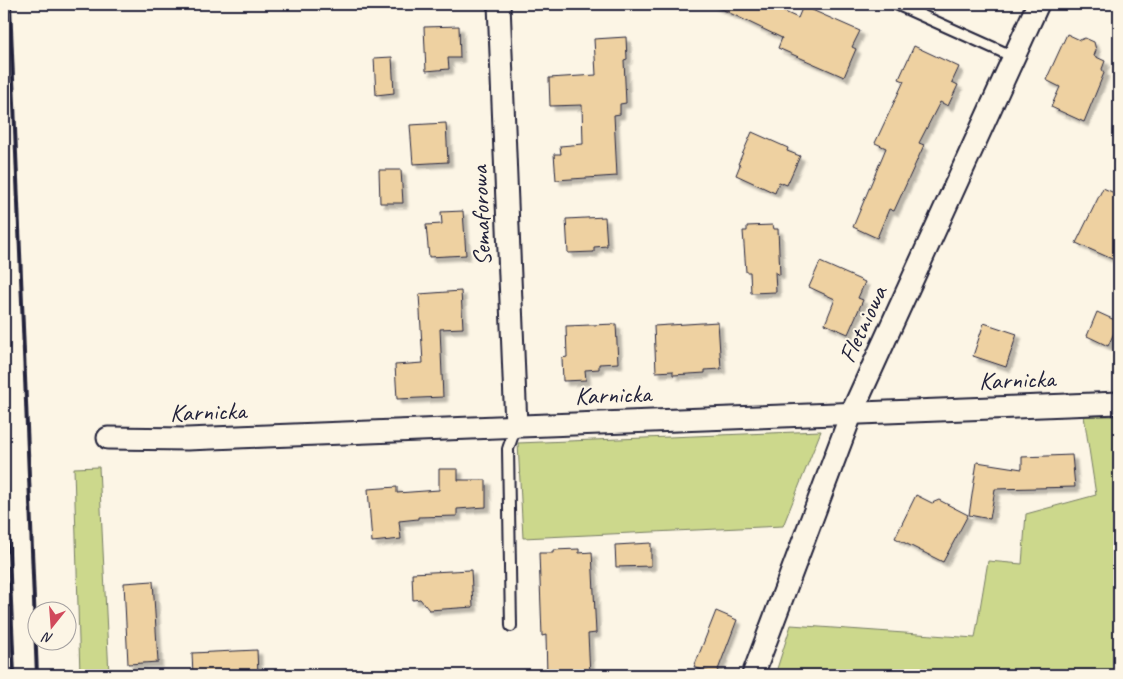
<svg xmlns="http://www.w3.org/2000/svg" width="1123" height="679" font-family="Caveat,sans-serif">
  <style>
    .green { fill: #ccd88c; stroke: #777d64 }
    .building { fill: #eed1a1; stroke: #22223b; filter: url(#shadow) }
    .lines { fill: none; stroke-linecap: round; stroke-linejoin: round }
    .service-casing { stroke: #22223b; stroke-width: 14 }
    .minor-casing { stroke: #22223b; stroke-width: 25 }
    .service { stroke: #fcf5e5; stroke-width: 10 }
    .minor { stroke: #fcf5e5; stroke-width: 21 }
    .rail { stroke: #22223b; stroke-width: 4 }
    .labels { text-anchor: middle; stroke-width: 4; stroke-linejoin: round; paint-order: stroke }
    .street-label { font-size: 25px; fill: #22223b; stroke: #fcf5e5 }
  </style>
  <defs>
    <filter id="shadow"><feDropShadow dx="4.5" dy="4.5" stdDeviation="1" flood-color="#0004"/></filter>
  </defs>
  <rect width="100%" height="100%" fill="#fcf5e5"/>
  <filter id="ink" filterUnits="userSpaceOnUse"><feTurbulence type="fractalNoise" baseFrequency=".02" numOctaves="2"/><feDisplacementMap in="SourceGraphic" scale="10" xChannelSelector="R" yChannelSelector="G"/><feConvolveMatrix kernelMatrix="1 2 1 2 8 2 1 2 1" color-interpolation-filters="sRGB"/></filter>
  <g filter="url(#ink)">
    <g class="green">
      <path d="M 1084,416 L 1119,416 L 1119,675 L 775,675 L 791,625 L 975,638 L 988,561 L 1022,564 L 1026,514 L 1096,495 Z"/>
      <path d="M 821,431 L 783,526 L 523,538 L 518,443 Z"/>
      <path d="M 99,467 L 109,675 L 80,675 L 74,468 Z"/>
    </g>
    <g class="building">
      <path d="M 711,4 L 767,4 L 798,18 L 803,6 L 860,31 L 852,47 L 856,49 L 844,77 L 778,48 L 782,38 Z"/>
      <path d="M 459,26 L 460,58 L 448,58 L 449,69 L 426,71 L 424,27 Z"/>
      <path d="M 1067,34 L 1080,40 L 1085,38 L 1094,42 L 1096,50 L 1094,56 L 1105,61 L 1102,69 L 1104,73 L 1084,122 L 1051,107 L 1060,87 L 1046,80 Z"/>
      <path d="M 626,37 L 627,59 L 624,60 L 626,103 L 620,104 L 620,114 L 614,115 L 617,176 L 556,180 L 554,154 L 561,154 L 560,146 L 583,144 L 582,105 L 550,106 L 549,78 L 596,75 L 594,39 Z"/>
      <path d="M 914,46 L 959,67 L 952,82 L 958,85 L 948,106 L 940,102 L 919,143 L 924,145 L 894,211 L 889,209 L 877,238 L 853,227 L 886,148 L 875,143 L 904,81 L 899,79 Z"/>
      <path d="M 392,57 L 394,93 L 376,95 L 374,58 Z"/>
      <path d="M 446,123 L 448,162 L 413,164 L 410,125 Z"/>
      <path d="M 752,132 L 788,148 L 787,151 L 800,156 L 787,185 L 779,182 L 775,193 L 736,175 L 740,165 L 738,164 Z"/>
      <path d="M 379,170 L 401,170 L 403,203 L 380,203 Z"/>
      <path d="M 1103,188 L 1119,195 L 1119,262 L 1076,243 Z"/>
      <path d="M 463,211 L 466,255 L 429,257 L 426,225 L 442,224 L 441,212 Z"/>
      <path d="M 605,217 L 607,246 L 594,247 L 594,252 L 568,253 L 566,219 Z"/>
      <path d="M 773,225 L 774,229 L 778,229 L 780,275 L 775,272 L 776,292 L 751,293 L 750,272 L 746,272 L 743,231 L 747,231 L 747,226 Z"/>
      <path d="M 820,262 L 865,282 L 858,298 L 863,300 L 848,334 L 825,324 L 835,299 L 809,287 Z"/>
      <path d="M 461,291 L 463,328 L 440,329 L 443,397 L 397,399 L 395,365 L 423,363 L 419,294 Z"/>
      <path d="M 1097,312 L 1119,322 L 1108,346 L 1087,336 Z"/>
      <path d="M 718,322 L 721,369 L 705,370 L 705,373 L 673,375 L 673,371 L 656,372 L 654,326 Z"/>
      <path d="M 984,323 L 1017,334 L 1006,367 L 973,356 Z"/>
      <path d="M 616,324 L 618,363 L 599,364 L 599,369 L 585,370 L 586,380 L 563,381 L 562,358 L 567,357 L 566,326 Z"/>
      <path d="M 1072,455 L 1075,487 L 995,489 L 990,519 L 969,515 L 977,462 L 1022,469 L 1022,457 Z"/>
      <path d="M 439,469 L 458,469 L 458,480 L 486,480 L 486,507 L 457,509 L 457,516 L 418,517 L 418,519 L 399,521 L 401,539 L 372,542 L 368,489 L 397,487 L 397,493 L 439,490 Z"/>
      <path d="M 916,495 L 932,503 L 939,500 L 968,515 L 943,562 L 895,538 Z"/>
      <path d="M 651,543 L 651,566 L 616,567 L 615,545 Z"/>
      <path d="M 579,549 L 579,553 L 592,552 L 596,633 L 588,634 L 590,675 L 547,675 L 546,635 L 542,636 L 539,553 L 553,553 L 553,550 Z"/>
      <path d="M 471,570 L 473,607 L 429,610 L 420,599 L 413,600 L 412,573 Z"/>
      <path d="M 153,581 L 158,662 L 128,664 L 124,583 Z"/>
      <path d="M 716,611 L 737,620 L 716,675 L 694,667 Z"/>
      <path d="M 257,650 L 258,675 L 193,675 L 192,653 Z"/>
    </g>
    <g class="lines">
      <defs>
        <g id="service">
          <path d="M 896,4 L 1014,57"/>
          <path d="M 511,626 L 508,449 L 516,426"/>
        </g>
        <g id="minor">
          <path d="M 499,4 L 516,426"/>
          <path d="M 108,438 L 187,439 L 1119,403"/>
          <path d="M 753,675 L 852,412 L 1038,4"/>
        </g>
      </defs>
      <use href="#service" class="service-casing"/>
      <use href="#minor" class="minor-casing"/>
      <use href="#service" class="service"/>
      <use href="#minor" class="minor"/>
      <g class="rail">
        <path d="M 10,4 L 37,675"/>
        <path d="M 4,431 L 14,675"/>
      </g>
    </g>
  </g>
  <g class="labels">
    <g class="street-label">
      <text transform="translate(480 216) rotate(-92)" y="9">Semaforowa</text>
      <text transform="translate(862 324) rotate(-65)" y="9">Fletniowa</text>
      <text transform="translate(1017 379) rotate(-2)" y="9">Karnicka</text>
      <text transform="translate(613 394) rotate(-2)" y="9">Karnicka</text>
      <text transform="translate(208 411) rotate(-2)" y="9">Karnicka</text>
    </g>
  </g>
  <rect width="1123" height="679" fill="none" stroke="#fcf5e5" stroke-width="20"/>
  <rect x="10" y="10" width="1103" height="659" fill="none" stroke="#22223b" stroke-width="2" filter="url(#ink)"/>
  <g transform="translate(52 626) rotate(197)"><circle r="24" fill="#fcf5e5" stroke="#a5a1a1"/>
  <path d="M0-4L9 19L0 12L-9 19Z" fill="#d1495b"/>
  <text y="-8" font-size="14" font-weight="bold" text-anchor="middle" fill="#22223b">N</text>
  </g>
</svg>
